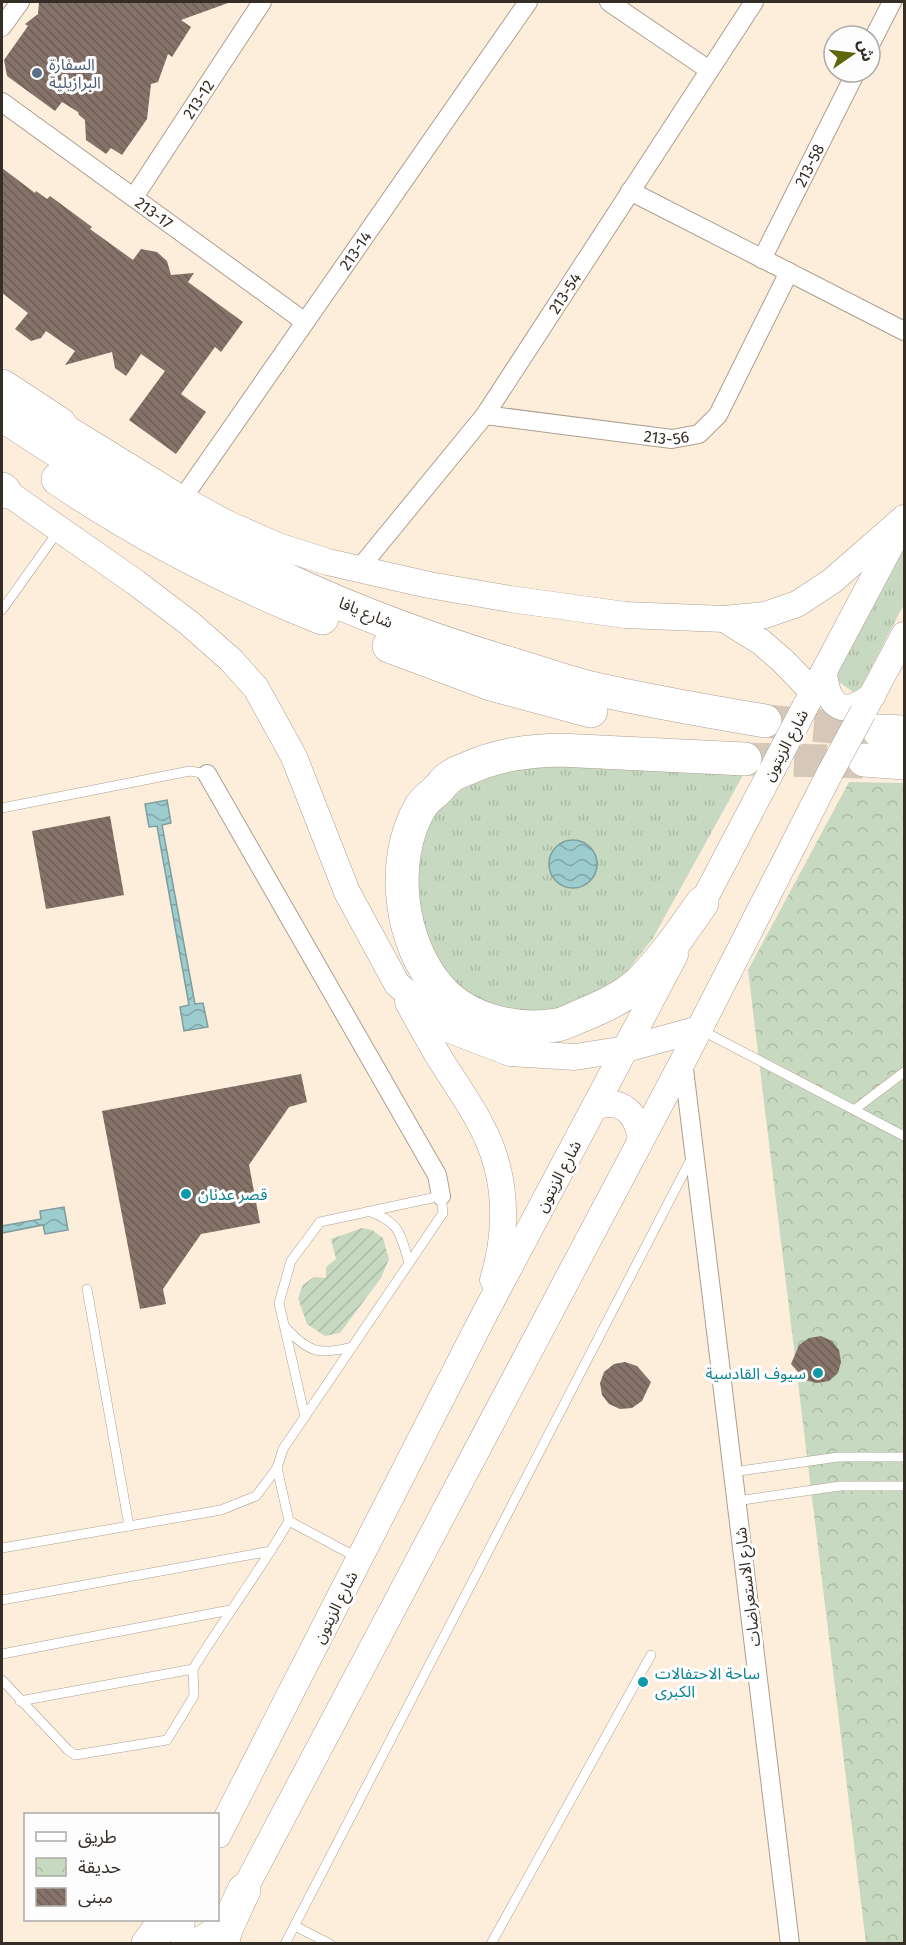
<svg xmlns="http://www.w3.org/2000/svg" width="906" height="1945" font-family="'Fira Sans','Noto Sans Arabic',sans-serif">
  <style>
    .grass { fill: url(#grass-tufts) }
    .park { fill: url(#park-crowns) }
    .garden { fill: url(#garden-furrows) }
    .water { fill: url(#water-waves); stroke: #7e9d9d; stroke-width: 1.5 }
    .building { fill: url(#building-back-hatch) }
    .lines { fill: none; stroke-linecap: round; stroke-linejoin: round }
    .highway-tunnel { stroke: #d5c8b8; stroke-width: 33; stroke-dasharray: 33 16; stroke-linecap: butt }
    .lane-casing { stroke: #ad9f8f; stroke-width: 10 }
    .street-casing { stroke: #ad9f8f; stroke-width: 20 }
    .secondary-casing { stroke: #ad9f8f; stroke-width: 27 }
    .highway-casing { stroke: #ad9f8f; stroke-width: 34 }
    .lane { stroke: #fff; stroke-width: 9 }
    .street { stroke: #fff; stroke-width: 18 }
    .secondary { stroke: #fff; stroke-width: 26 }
    .highway { stroke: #fff; stroke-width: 33 }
    .secondary-bridge-casing { stroke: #ad9f8f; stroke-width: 27; stroke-linecap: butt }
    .secondary-bridge { stroke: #fff; stroke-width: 26 }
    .service-dot { fill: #5c6f8a; stroke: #fdfdfd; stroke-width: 2 }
    .culture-dot { fill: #0f9aa8; stroke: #fdfdfd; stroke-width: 2 }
    .labels { text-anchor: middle; stroke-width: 6; stroke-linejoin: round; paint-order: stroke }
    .service-label { font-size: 16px; fill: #4e5e75; stroke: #fdfdfd; text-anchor: start }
    .street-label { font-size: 16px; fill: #342e27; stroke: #fdfdfd }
    .culture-label { font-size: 16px; fill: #0d838f; stroke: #fdfdfd; text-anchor: start }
  </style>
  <defs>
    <pattern id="grass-tufts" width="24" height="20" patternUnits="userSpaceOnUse" patternTransform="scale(1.5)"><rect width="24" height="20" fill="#c7d9c0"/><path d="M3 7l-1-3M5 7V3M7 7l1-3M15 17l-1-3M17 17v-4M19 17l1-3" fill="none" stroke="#acbba5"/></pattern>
    <pattern id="park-crowns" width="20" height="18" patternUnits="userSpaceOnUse" patternTransform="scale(1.5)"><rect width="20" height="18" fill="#c7d9c0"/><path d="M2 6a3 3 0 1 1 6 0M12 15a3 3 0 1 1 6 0" fill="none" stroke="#acbba5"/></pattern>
    <pattern id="garden-furrows" width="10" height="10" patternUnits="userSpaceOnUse" patternTransform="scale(1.5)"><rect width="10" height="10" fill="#c7d9c0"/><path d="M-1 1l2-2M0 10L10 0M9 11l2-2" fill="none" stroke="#acbba5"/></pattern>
    <pattern id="water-waves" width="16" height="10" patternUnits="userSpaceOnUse" patternTransform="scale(1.5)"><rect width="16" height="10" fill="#9dcccf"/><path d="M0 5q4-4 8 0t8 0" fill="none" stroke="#81a6a8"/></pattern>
    <pattern id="building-back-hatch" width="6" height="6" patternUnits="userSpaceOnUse" patternTransform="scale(1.5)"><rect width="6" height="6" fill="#857268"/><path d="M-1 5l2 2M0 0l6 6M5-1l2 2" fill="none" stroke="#6e5e56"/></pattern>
  </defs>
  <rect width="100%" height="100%" fill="#fdeedc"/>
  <g class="grass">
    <path d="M 904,544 L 904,604 L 859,691 L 853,692 L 839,682 L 836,675 Z"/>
    <path d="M 519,764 L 742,773 L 742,777 L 653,938 L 628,970 L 606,987 L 561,1010 L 534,1013 L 486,1004 L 463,989 L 443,970 L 419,926 L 413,873 L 428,824 L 442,806 L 463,786 Z"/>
  </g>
  <path class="park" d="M 849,782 L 904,783 L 904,1943 L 866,1943 L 748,970 Z"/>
  <path class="garden" d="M 362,1228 L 372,1230 L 383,1238 L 389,1259 L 381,1278 L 340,1333 L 325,1336 L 307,1324 L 298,1298 L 303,1285 L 314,1277 L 326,1278 L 326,1267 L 336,1259 L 331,1239 Z"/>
  <g class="water">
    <path d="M 167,800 L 171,823 L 162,825 L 195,1004 L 203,1003 L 208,1027 L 184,1031 L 180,1007 L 189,1005 L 157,826 L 149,827 L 145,804 Z"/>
    <circle cx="573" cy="864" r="24"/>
    <path d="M 64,1207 L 68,1230 L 45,1234 L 43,1225 L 2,1233 L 2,1226 L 41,1219 L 40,1211 Z"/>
  </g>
  <g class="building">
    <path d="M 39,2 L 227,2 L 228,3 L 181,20 L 191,27 L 172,57 L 168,54 L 158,82 L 151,84 L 147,119 L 122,155 L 111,148 L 106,154 L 86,140 L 85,120 L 79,115 L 78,112 L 62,102 L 55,111 L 7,76 L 4,60 L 28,26 L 25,24 L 38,14 Z"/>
    <path d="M 2,168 L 35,193 L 36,191 L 47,199 L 50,196 L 92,227 L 90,229 L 133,260 L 141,249 L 157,252 L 167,261 L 171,275 L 194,273 L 188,282 L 243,322 L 221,352 L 215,347 L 181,394 L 206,412 L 176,454 L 129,420 L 165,371 L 141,354 L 126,376 L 115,368 L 112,352 L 65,365 L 75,351 L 46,331 L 41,338 L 31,341 L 15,329 L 28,313 L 2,293 Z"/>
    <path d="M 110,816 L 124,895 L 46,909 L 32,831 Z"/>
    <path d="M 301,1074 L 307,1102 L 289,1107 L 249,1165 L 260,1223 L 201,1234 L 163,1289 L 166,1304 L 140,1309 L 102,1111 Z"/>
    <path d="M 821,1336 L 832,1341 L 839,1350 L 841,1362 L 838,1373 L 829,1381 L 817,1383 L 805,1380 L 791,1364 L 799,1345 L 809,1338 Z"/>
    <path d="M 625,1362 L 637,1366 L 651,1382 L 642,1401 L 632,1408 L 620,1409 L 609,1404 L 602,1395 L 600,1383 L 604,1372 L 614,1364 Z"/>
  </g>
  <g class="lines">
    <g class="highway-tunnel">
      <path d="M 765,721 L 879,731"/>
      <path d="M 745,759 L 863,762"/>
    </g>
    <defs>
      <g id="lane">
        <path d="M 2,610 L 59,530"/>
        <path d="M 2,808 L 190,771 L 207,774"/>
        <path d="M 701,1030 L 904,1136"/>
        <path d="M 854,1110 L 904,1072"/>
        <path d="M 368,1211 C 400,1222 400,1233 409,1263"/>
        <path d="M 87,1289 L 129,1526"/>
        <path d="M 286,1328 C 309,1353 320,1355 352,1347"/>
        <path d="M 733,1472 L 838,1457 L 904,1457"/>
        <path d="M 736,1501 L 840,1486 L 904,1486"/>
        <path d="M 289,1521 L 358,1558"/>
        <path d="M 2,1548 L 221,1510 L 256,1496 L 277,1468"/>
        <path d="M 2,1600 L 271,1551"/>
        <path d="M 2,1654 L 230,1610"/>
        <path d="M 2,1680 L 68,1750 L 75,1755 L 167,1740 L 194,1696 L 193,1669"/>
        <path d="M 20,1701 L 193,1669 C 224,1619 259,1572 289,1521 L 277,1468 L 283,1449 L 443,1213 L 441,1196 L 320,1222 L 291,1261 L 279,1303 L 305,1417"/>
        <path d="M 295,1926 L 330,1944"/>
        <path d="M 285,1944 L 692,1157"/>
        <path d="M 491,1944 L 651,1655"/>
      </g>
      <g id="street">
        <path d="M 609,2 L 709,70"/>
        <path d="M 2,27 L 20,2"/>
        <path d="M 870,45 L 892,2"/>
        <path id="s1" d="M 2,102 L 305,322"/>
        <path d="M 630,191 L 904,331"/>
        <path id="s2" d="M 134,197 L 262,2"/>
        <path id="s3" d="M 762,259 L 856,72"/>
        <path id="s4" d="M 485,415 L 672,439 L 699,434 L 718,415 L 789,272"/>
        <path id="s5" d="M 182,499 L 528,2"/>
        <path id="s6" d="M 358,570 L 485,415 L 754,2"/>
        <path d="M 207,774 L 437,1175 L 441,1196"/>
        <path d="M 683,1061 L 721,1372"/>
        <path d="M 721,1374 L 790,1944"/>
      </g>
      <g id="secondary">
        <path d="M 45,413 L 60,424 L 182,499 L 228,524 L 278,546 L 328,562 L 429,585 L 510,599 L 625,615 L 724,619 L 765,615 L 797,604 L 832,581 L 904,518"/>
        <path d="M 2,489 L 135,582 L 189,623 L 231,660 L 256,688 L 294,757 L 347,892 L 397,984 L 450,1030 L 510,1053 L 575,1057 L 626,1049 L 699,1029"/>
        <path d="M 724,619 L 761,642 L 783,661 L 813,692"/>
        <path d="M 824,672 C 827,707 843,719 873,695"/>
        <path d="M 805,707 L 899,530"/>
        <path d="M 863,712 L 904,635"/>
        <path d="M 694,919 L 772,770"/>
        <path d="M 408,1002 C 417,1019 427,1037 437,1054 C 459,1090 487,1125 497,1166 C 507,1203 504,1244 493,1280"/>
        <path d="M 595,1107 C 622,1097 636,1113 641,1138"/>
        <path d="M 218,1835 L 483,1317 L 675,955"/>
        <path d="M 235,1904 L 244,1890 L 683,1061 L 830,773"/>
        <path d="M 182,1920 L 181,1927 L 184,1939 L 191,1943 C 206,1939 215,1930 225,1919"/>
      </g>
      <g id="highway">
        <path d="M 2,386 L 60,424"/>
        <path d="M 2,415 C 72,461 144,506 219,546 C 312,596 416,636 518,666 C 541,673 564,681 587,687 C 646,701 706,711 765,721"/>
        <path d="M 58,479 C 141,535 230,581 322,618"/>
        <path d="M 2,489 L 5,492"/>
        <path d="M 389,646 L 491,684 L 591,711"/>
        <path d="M 879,731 L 904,732"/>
        <path d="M 864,760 L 904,763"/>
        <path d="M 702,903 C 683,930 664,958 640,982 C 623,998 600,1008 578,1017 C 571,1020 564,1024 557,1025 C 517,1032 467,1020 440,989 C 399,943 389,859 421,806 C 425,800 432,795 437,790 C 441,786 445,780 450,777 C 454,773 461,771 466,769 C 496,755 526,751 559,750 L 745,759"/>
        <path d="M 148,1944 L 166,1920"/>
        <path d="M 222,1944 L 226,1929 L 244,1890"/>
      </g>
    </defs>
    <use href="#lane" class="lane-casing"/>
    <use href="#street" class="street-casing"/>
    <use href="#secondary" class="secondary-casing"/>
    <use href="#highway" class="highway-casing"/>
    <use href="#lane" class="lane"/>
    <use href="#street" class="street"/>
    <use href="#secondary" class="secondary"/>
    <use href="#highway" class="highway"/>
    <defs>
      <g id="secondary-bridge">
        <path d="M 772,770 L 805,707"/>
        <path d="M 830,773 L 863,712"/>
      </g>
    </defs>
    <use href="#secondary-bridge" class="secondary-bridge-casing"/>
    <use href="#secondary-bridge" class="secondary-bridge"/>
  </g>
  <circle class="service-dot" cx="37" cy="73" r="6"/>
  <g class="culture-dot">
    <circle cx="186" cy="1194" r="6"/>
    <circle cx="818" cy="1373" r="6"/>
    <circle cx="643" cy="1682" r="6"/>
  </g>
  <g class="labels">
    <g class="service-label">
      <text x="49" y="70">السفارة<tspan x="49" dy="18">البرازيلية</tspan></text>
    </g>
    <g class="street-label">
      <text dy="6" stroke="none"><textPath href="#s2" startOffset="117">213-12</textPath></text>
      <text dy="6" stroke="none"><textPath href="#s3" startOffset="105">213-58</textPath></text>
      <text dy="6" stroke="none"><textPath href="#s1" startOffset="188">213-17</textPath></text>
      <text dy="6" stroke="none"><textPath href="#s5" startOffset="303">213-14</textPath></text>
      <text dy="6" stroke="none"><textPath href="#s6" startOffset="346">213-54</textPath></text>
      <text dy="6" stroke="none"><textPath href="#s4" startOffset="183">213-56</textPath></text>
      <text transform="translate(366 612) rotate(22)" y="6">شارع يافا</text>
      <text transform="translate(785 745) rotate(-62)" y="6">شارع الزيتون</text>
      <text transform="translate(558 1176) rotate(-62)" y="6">شارع الزيتون</text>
      <text transform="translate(747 1587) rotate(-97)" y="6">شارع الاستعراضات</text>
      <text transform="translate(335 1607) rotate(-63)" y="6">شارع الزيتون</text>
    </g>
    <g class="culture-label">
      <text x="198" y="1200">قصر عدنان</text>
      <text x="806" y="1379" text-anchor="end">سيوف القادسية</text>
      <text x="655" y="1679">ساحة الاحتفالات<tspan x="655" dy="18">الكبرى</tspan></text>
    </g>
  </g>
  <rect width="906" height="1945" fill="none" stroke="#342e27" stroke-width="6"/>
  <rect x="24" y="1813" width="195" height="108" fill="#fdfdfd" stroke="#adaaa7" stroke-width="1.5"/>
  <rect x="36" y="1832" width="30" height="9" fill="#ffffff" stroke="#adaaa7" stroke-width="1.5"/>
  <text x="78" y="1843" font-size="18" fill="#342e27">طريق</text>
  <rect x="36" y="1858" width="30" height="18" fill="url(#park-crowns)" stroke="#adaaa7" stroke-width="1.5"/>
  <text x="78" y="1873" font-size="18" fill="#342e27">حديقة</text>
  <rect x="36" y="1888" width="30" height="18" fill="url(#building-back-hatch)" stroke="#adaaa7" stroke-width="1.5"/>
  <text x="78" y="1903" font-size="18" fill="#342e27">مبنى</text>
  <g transform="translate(852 54) rotate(76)"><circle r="28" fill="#fdfdfd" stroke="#adaaa7" stroke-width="1.5"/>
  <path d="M0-4.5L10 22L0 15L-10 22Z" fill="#5d670a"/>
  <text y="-9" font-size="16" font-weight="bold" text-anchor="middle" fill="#342e27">ش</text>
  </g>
</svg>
